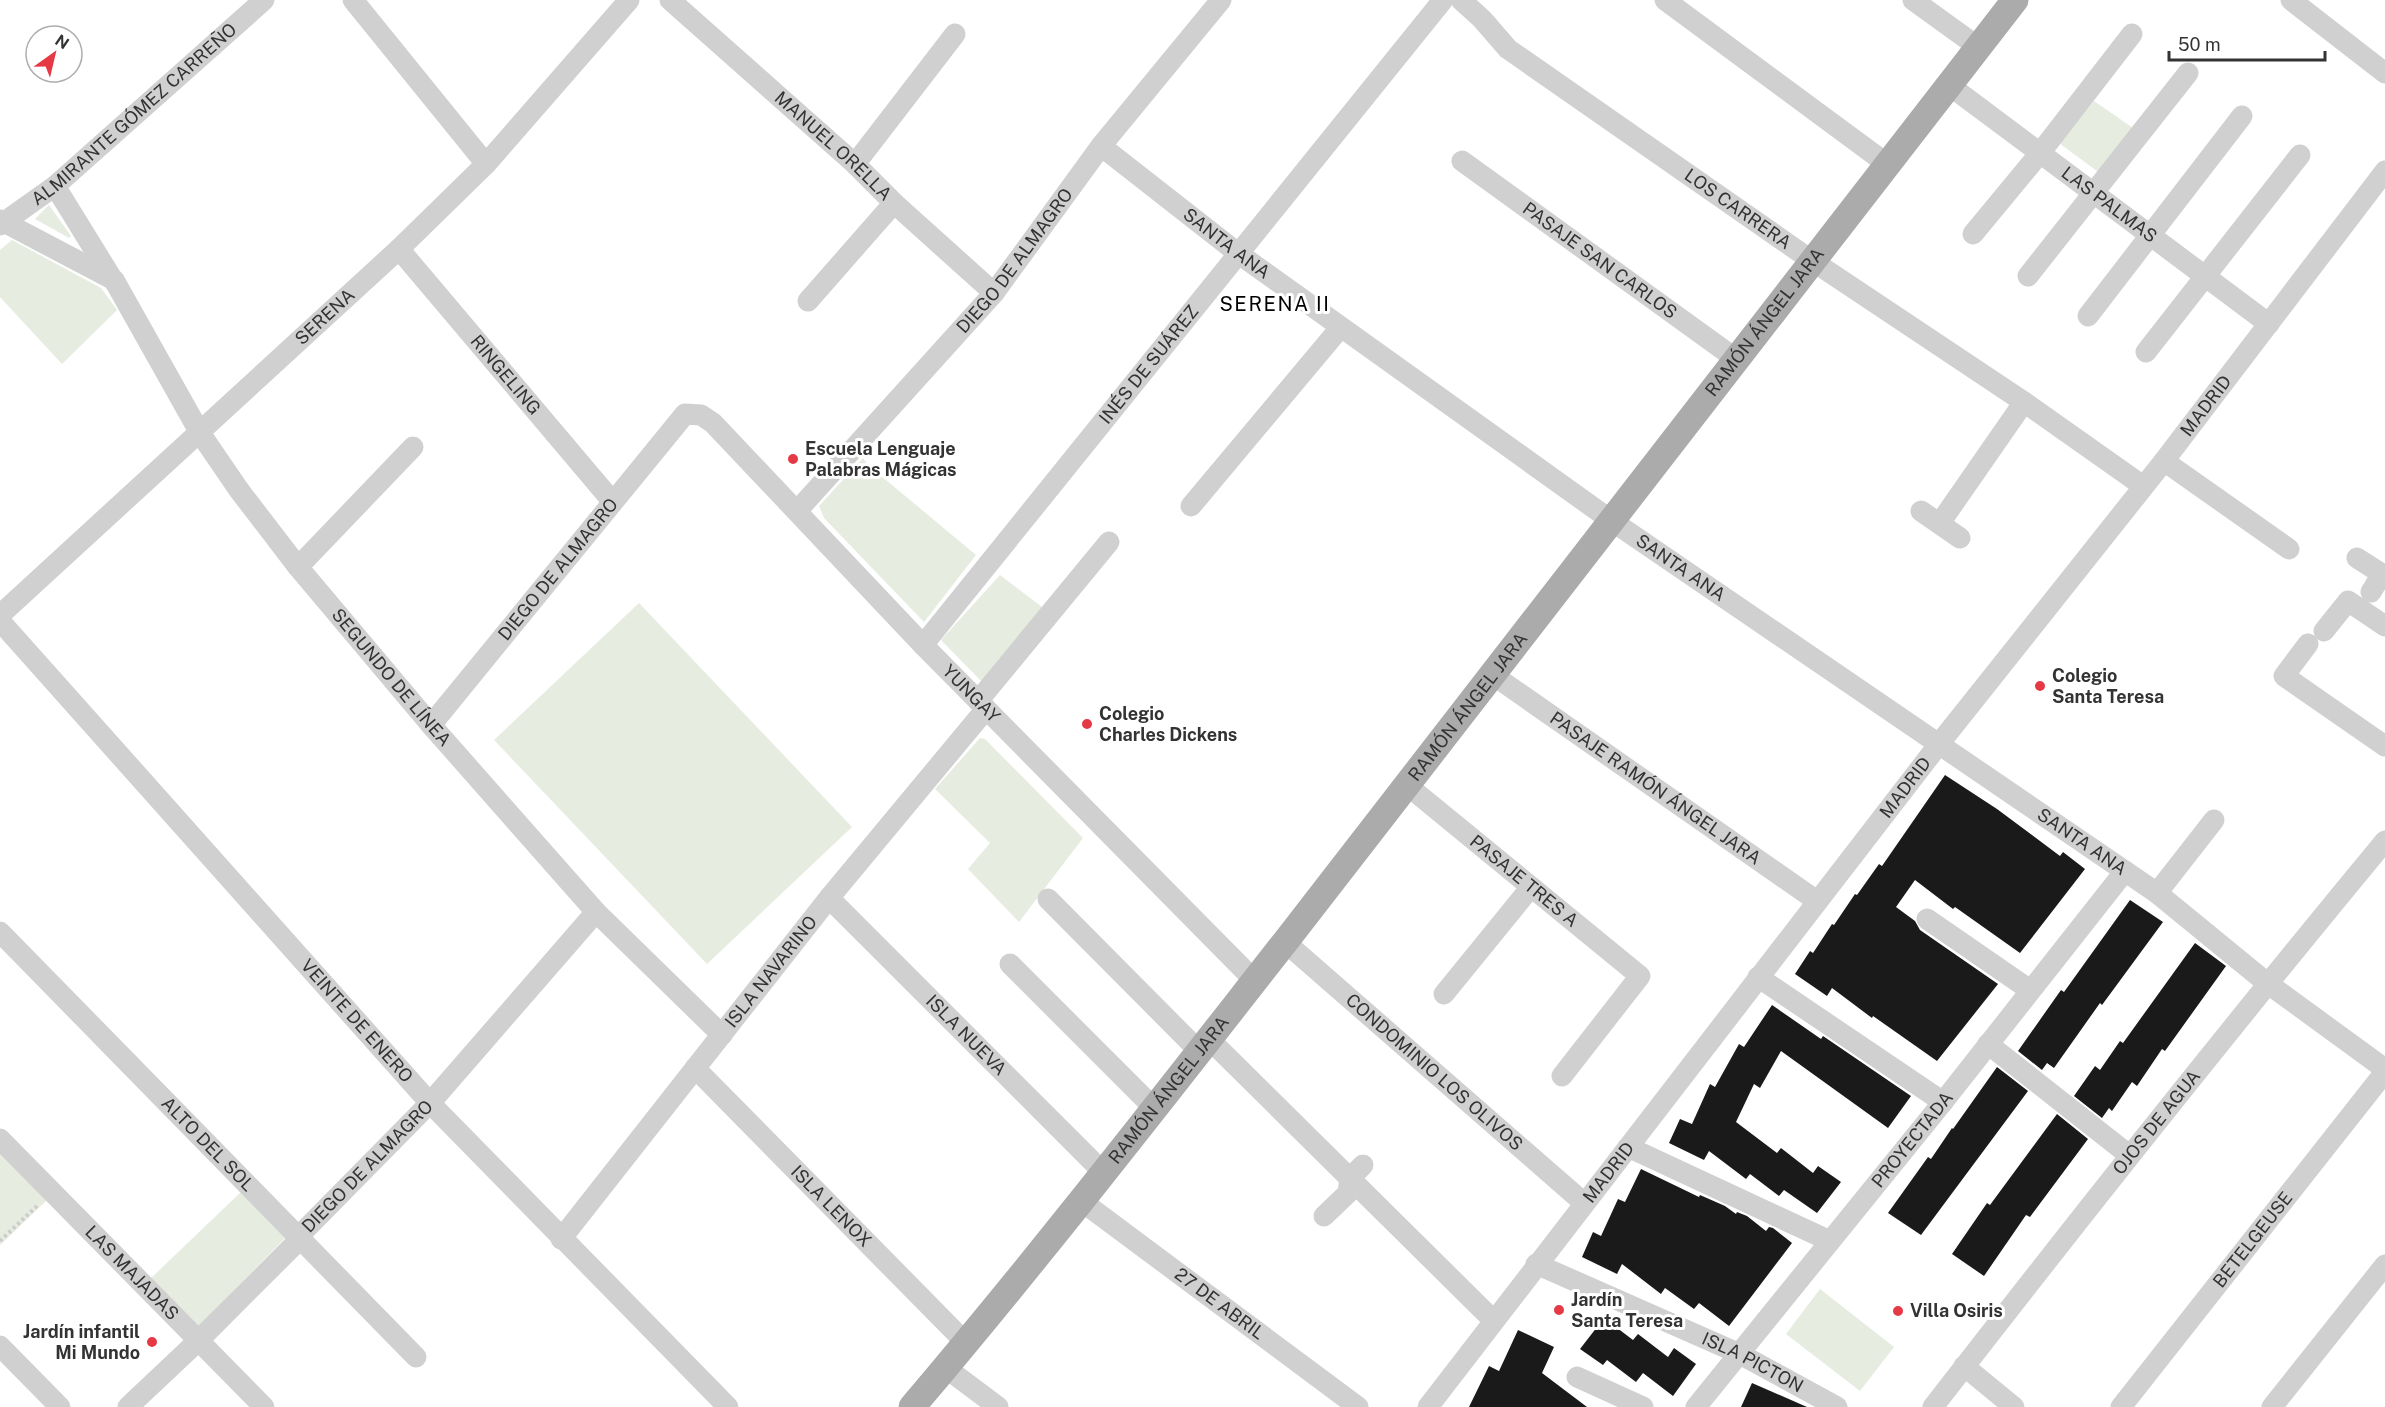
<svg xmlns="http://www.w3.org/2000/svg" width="2385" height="1407" font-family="'Public Sans',sans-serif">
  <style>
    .green { fill: #e6ecdf }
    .building { fill: #1a1a1a }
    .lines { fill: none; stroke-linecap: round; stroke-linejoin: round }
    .path { stroke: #cdcdcd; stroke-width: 4; stroke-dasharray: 3 3; stroke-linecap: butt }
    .minor { stroke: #d0d0d0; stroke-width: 21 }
    .major { stroke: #ababab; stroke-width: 27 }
    .poi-dot { fill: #e63946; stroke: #fff; stroke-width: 2 }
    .labels { text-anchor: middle; stroke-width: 6; stroke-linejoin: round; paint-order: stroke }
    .street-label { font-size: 18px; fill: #333; stroke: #fff }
    .poi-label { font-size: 18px; font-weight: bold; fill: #333; stroke: #fff; text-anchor: start }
    .neighbourhood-label { font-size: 20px; letter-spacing: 1.5px; fill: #000; stroke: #fff }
  </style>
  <rect width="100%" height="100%" fill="#fff"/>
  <g class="green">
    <path d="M 2094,101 L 2133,128 L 2101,174 L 2059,143 Z"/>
    <path d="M 49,205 L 71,236 L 69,238 L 35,219 Z"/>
    <path d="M 12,240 L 101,288 L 117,310 L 62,364 L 0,297 L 0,250 Z"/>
    <path d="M 863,458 L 868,465 L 976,555 L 924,622 L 824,518 L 819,506 Z"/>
    <path d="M 1000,575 L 1042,607 L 983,683 L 941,640 Z"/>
    <path d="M 639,603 L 852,827 L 707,964 L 494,740 Z"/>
    <path d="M 980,738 L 985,739 L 1083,838 L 1019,922 L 968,869 L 990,843 L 935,789 Z"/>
    <path d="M 0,1149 L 48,1199 L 0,1245 Z"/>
    <path d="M 241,1192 L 286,1237 L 196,1329 L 149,1280 Z"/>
    <path d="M 1820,1289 L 1894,1347 L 1860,1391 L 1786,1334 Z"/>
  </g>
  <g class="building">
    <path d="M 1945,775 L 1997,809 L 2060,856 L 2063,852 L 2085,869 L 2020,953 L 1955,907 L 1953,909 L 1915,880 L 1896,907 L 1915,921 L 1920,930 L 1998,984 L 1937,1061 L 1873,1016 L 1872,1018 L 1832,988 L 1827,996 L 1795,974 L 1810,951 L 1813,953 L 1832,924 L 1834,925 L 1855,894 L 1857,895 L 1879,864 L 1882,866 Z"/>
    <path d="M 2130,900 L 2163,922 L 2102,1005 L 2100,1003 L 2054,1068 L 2047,1063 L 2042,1070 L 2018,1051 L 2061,990 L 2064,992 Z"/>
    <path d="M 2195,943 L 2226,966 L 2165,1051 L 2162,1049 L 2137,1086 L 2132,1082 L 2112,1111 L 2109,1108 L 2102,1118 L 2074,1096 L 2095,1066 L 2100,1070 L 2120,1041 L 2123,1043 Z"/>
    <path d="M 1772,1005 L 1821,1039 L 1823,1036 L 1911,1096 L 1888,1128 L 1781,1051 L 1760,1088 L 1754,1084 L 1736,1122 L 1777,1153 L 1781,1148 L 1813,1173 L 1818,1166 L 1841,1182 L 1817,1213 L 1784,1190 L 1779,1196 L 1750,1174 L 1746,1179 L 1709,1151 L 1704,1160 L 1669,1143 L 1680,1119 L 1692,1124 L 1710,1084 L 1715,1087 L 1739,1044 L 1744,1047 Z"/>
    <path d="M 1997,1067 L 2028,1091 L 1921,1235 L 1888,1213 L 1928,1157 L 1931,1159 L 1952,1128 L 1953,1129 Z"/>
    <path d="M 2057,1114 L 2088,1139 L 2030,1217 L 2026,1215 L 1984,1276 L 1952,1254 L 1987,1203 L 1990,1205 Z"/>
    <path d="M 1641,1169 L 1699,1197 L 1700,1195 L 1725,1206 L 1736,1214 L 1737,1212 L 1747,1216 L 1766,1231 L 1769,1227 L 1773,1228 L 1792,1243 L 1729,1326 L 1699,1303 L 1694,1309 L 1665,1288 L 1661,1294 L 1622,1264 L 1617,1274 L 1582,1257 L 1593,1232 L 1601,1236 L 1618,1199 L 1625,1202 Z"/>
    <path d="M 1604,1318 L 1633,1340 L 1638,1334 L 1668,1357 L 1674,1348 L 1696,1364 L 1673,1396 L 1643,1373 L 1636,1382 L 1607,1360 L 1603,1365 L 1580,1349 Z"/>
    <path d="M 1518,1330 L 1554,1347 L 1542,1373 L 1587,1407 L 1469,1407 L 1489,1366 L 1499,1371 Z"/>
    <path d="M 1752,1383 L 1807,1407 L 1741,1407 Z"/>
  </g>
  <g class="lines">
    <path class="path" d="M 0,1241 L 39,1204"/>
    <g class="minor">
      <path d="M 353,0 L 486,164"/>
      <path id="s1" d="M 670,0 L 855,164 L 894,203 L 994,293"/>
      <path id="s2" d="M 1461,0 L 1482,19 L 1508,49 L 1811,260 L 2024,402 L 2143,486"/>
      <path d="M 1665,0 L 1887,164"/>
      <path d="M 1913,0 L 1978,47"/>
      <path d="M 2291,0 L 2385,73"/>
      <path id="s3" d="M 1949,85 L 2269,324"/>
      <path id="s4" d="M 1101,146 L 1239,254 L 1612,521 L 2157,893 L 2267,983 L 2385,1069"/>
      <path id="s5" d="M 1462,161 L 1736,359"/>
      <path d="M 855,164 L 955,34"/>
      <path d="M 55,186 L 113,280"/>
      <path id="s6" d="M 0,220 L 114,280 L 200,433 L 239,490 L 298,567 L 431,725 L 596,912 L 722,1035"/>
      <path id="s7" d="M 0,225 L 55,186 L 264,0"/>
      <path d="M 1973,234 L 2040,153 L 2132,34"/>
      <path id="s8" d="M 399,249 L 612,501"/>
      <path d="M 2028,276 L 2188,73"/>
      <path d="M 808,301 L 894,203"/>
      <path d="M 2088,316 L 2242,116"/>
      <path d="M 2146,352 L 2300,155"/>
      <path d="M 2164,461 L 2289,549"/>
      <path d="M 1191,506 L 1340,328"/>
      <path id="s9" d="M 797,511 L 994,293 L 1101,146 L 1221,0"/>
      <path d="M 1921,511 L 1960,538"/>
      <path d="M 1940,523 L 2024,402"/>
      <path d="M 2357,558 L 2382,574 L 2371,592"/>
      <path d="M 298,567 L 413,447"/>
      <path id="s10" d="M 0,615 L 399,249 L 486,164 L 629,0"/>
      <path id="s11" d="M 0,621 L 430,1103 L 728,1407"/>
      <path d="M 2324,631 L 2348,601 L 2385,626"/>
      <path d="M 2308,644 L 2284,676 L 2385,746"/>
      <path id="s12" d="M 923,645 L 1443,0"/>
      <path id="s13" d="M 1493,675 L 1817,901"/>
      <path d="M 978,701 L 1109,542"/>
      <path id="s14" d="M 431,725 L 685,414 L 701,415 L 713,423 L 923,645 L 1255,981"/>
      <path id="s15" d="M 1408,786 L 1640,976 L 1562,1076"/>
      <path d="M 2157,893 L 2214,820"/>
      <path id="s16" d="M 829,898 L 1103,1172"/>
      <path d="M 1048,899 L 1199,1051"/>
      <path d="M 1927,919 L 2030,990"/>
      <path id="s17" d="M 0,932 L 416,1357"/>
      <path id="s18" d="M 1285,942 L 1584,1203"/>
      <path d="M 1010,964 L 1154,1108"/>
      <path d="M 1758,977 L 1943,1102"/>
      <path d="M 1444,994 L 1531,887"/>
      <path d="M 1209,1039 L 1493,1320"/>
      <path d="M 1988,1044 L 2129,1155"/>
      <path id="s19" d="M 695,1068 L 966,1343"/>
      <path id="s20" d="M 0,1139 L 264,1407"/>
      <path d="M 1628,1147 L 1830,1241"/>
      <path id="s21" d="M 1080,1200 L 1358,1407"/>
      <path d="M 1324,1216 L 1348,1193 L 1350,1178 L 1363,1165"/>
      <path id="s22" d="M 561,1239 L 829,898 L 986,709"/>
      <path id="s23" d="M 1536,1264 L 1740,1354 L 1837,1407"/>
      <path d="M 0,1346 L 60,1407"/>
      <path d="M 1964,1366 L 2014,1407"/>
      <path d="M 946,1368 L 998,1407"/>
      <path d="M 1577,1377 L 1643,1407"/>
      <path id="s24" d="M 128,1407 L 199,1340 L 294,1245 L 298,1237 L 430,1103 L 596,912"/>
      <path id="s25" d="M 1428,1407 L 1939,744 L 2164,461 L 2385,171"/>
      <path id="s26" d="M 1696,1407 L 1943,1102 L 2125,871"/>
      <path id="s27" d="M 1933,1407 C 2081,1216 2231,1027 2385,841"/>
      <path id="s28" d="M 2121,1407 L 2385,1072"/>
      <path d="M 2272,1407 L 2385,1265"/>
    </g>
    <path class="major" id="s29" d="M 912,1407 C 1042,1254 1165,1095 1289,937 C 1533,626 1771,311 2015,0"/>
  </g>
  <g class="poi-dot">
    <circle cx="793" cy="459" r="6"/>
    <circle cx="2040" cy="686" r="6"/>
    <circle cx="1087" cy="724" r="6"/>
    <circle cx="1559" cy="1310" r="6"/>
    <circle cx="1898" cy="1311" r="6"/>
    <circle cx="152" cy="1342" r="6"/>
  </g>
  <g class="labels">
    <g class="street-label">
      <text dy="6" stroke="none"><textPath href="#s7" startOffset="174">ALMIRANTE GÓMEZ CARREÑO</textPath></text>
      <text dy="6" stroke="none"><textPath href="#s1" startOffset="219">MANUEL ORELLA</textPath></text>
      <text dy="6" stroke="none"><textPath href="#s3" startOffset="200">LAS PALMAS</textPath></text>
      <text dy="6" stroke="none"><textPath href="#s2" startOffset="348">LOS CARRERA</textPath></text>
      <text dy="6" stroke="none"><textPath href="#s4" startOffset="159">SANTA ANA</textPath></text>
      <text dy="6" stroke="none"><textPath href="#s9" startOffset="332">DIEGO DE ALMAGRO</textPath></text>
      <text dy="6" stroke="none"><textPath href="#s5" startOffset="170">PASAJE SAN CARLOS</textPath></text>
      <text dy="6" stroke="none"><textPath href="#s10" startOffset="441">SERENA</textPath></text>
      <text dy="6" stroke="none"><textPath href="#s29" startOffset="1380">RAMÓN ÁNGEL JARA</textPath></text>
      <text dy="6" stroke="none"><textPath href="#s12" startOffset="360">INÉS DE SUÁREZ</textPath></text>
      <text dy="6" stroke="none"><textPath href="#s8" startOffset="165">RINGELING</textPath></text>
      <text dy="6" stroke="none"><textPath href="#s25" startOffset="1268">MADRID</textPath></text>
      <text dy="6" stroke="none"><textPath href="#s4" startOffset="717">SANTA ANA</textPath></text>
      <text dy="6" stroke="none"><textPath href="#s14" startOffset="201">DIEGO DE ALMAGRO</textPath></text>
      <text dy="6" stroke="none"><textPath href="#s6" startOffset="615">SEGUNDO DE LÍNEA</textPath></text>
      <text dy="6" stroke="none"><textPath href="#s14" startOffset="806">YUNGAY</textPath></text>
      <text dy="6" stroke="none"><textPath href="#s29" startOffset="894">RAMÓN ÁNGEL JARA</textPath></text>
      <text dy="6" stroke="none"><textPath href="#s13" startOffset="198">PASAJE RAMÓN ÁNGEL JARA</textPath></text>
      <text dy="6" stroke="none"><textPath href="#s25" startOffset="782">MADRID</textPath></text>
      <text dy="6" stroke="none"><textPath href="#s4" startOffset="1203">SANTA ANA</textPath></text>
      <text dy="6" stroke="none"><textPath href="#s15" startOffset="150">PASAJE TRES A</textPath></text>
      <text dy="6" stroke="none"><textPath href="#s22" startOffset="340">ISLA NAVARINO</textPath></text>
      <text dy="6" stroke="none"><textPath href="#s11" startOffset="536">VEINTE DE ENERO</textPath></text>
      <text dy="6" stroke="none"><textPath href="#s16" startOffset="194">ISLA NUEVA</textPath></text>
      <text dy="6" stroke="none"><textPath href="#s18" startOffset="198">CONDOMINIO LOS OLIVOS</textPath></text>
      <text dy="6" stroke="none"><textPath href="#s29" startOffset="408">RAMÓN ÁNGEL JARA</textPath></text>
      <text dy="6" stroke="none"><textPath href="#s27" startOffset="362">OJOS DE AGUA</textPath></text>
      <text dy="6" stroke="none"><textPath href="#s26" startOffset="344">PROYECTADA</textPath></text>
      <text dy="6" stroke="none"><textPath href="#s17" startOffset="297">ALTO DEL SOL</textPath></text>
      <text dy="6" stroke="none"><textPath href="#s24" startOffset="340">DIEGO DE ALMAGRO</textPath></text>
      <text dy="6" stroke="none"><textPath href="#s25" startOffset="296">MADRID</textPath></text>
      <text dy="6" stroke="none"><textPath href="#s19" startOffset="194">ISLA LENOX</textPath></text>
      <text dy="6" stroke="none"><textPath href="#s28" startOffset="213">BETELGEUSE</textPath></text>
      <text dy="6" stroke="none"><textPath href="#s20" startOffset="188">LAS MAJADAS</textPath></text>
      <text dy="6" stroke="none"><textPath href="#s21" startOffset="174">27 DE ABRIL</textPath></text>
      <text dy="6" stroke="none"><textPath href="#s23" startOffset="238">ISLA PICTON</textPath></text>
    </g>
    <g class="poi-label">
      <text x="805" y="455">Escuela Lenguaje<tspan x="805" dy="21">Palabras Mágicas</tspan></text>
      <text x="2052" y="682">Colegio<tspan x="2052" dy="21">Santa Teresa</tspan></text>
      <text x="1099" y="720">Colegio<tspan x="1099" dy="21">Charles Dickens</tspan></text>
      <text x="1571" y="1306">Jardín<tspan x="1571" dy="21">Santa Teresa</tspan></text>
      <text x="1910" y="1317">Villa Osiris</text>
      <text x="140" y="1338" text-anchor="end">Jardín infantil<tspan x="140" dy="21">Mi Mundo</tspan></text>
    </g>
    <g class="neighbourhood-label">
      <text x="1275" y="311">SERENA II</text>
    </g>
  </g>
  <g transform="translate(54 54) rotate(34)"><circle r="28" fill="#ffffff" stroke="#adadad" stroke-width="1.5"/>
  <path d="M0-4.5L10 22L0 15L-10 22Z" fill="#e63946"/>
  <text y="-9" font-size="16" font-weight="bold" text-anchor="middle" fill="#333333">N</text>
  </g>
  <path d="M2169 51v9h156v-9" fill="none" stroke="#333333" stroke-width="3"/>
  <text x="2178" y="51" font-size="18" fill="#333333" stroke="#ffffff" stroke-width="4.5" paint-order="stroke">50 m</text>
</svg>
